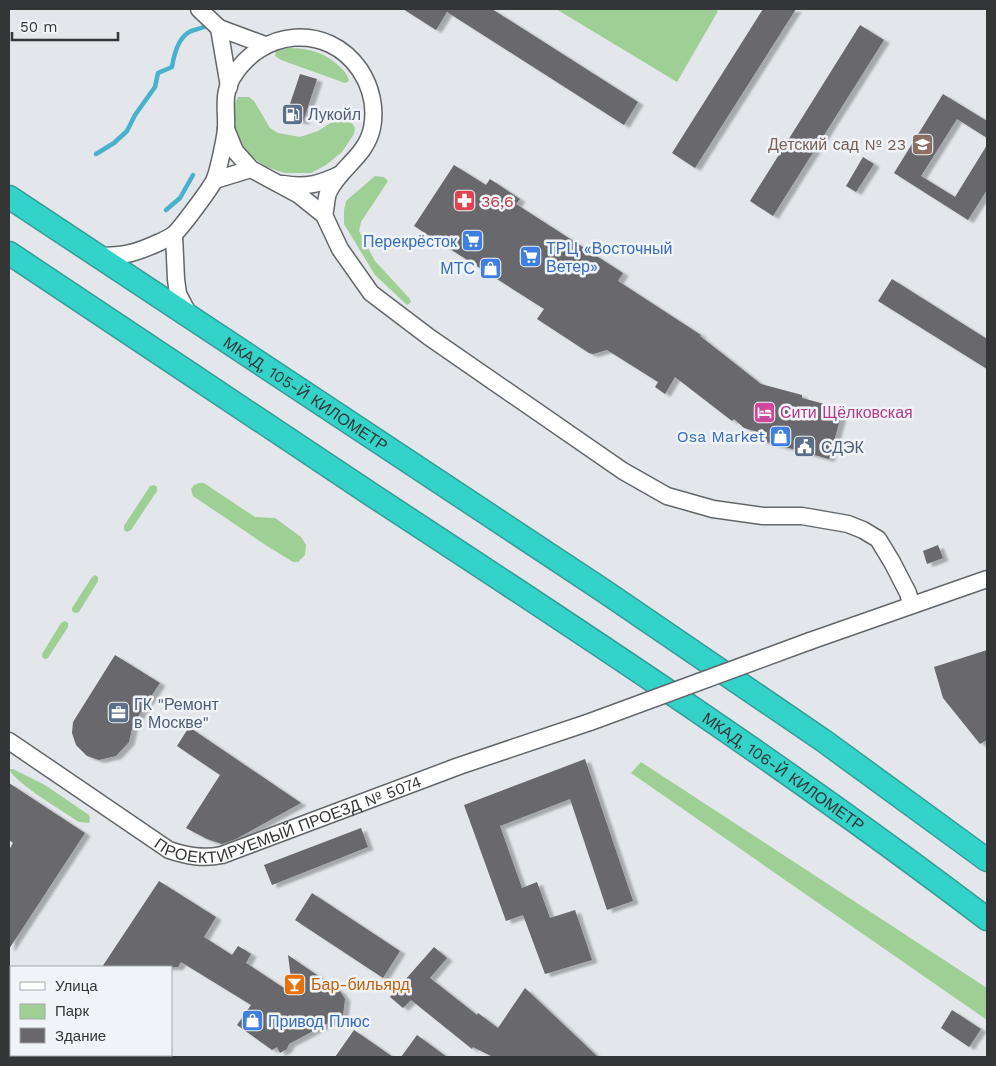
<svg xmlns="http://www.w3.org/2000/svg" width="996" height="1066" font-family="'Work Sans',sans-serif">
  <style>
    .green { fill: #9ed095 }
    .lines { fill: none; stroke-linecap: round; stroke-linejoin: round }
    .stream { stroke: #48b1cc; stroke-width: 4.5 }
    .building { fill: #69676c; filter: url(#shadow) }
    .minor-casing { stroke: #64676a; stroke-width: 19 }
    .highway-casing { stroke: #349c96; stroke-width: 25 }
    .minor { stroke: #fff; stroke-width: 16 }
    .highway { stroke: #34d3c9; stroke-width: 22 }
    .minor-bridge-casing { stroke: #64676a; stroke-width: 19; stroke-linecap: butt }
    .minor-bridge { stroke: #fff; stroke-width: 16 }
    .labels { text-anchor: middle; stroke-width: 5; stroke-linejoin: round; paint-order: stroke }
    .service-label { font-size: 16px; fill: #4e5e75; stroke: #f0f3f8; text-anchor: start }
    .education-label { font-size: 16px; fill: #785e54; stroke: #f0f3f8; text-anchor: end }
    .health-label { font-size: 16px; fill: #be3a42; stroke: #f0f3f8; text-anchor: start }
    .shop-label { font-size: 16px; fill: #366cbe; stroke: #f0f3f8; text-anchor: end }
    .street-label { font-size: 16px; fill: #333536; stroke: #f0f3f8 }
    .hotel-label { font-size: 16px; fill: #b23c85; stroke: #f0f3f8; text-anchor: start }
    .food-label { font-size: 16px; fill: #c56008; stroke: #f0f3f8; text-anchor: start }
  </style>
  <defs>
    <filter id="shadow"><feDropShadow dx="5.5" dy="3" stdDeviation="1" flood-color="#0004"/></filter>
  </defs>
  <rect width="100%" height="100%" fill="#e3e6ea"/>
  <g class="green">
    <path d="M 556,9 L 714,9 L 718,11 L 677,82 Z"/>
    <path d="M 286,48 C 307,48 322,51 338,65 C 343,70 348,74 349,81 L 345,83 L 281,60 L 275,56 L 276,51 Z"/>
    <path d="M 238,97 L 249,97 L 254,101 L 270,128 L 278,133 L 300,137 L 318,131 L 340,117 L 350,120 L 355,128 L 354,134 L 342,152 L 326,165 L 311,173 L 285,173 L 266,167 L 251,156 L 241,144 L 235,133 L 231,112 Z"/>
    <path d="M 375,176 L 384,177 L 388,181 L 361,222 L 359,231 L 375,261 L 410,299 L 411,302 L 407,305 L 375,275 L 344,224 L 344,210 L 346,201 Z"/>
    <path d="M 199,483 L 204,483 L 255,517 L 275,518 L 301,537 L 306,545 L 305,555 L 298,562 L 293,562 L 267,546 L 193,496 L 191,489 L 194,485 Z"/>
    <path d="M 154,485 L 157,487 L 157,491 L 131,530 L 127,532 L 124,530 L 124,526 L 150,486 Z"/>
    <path d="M 95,575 L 98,577 L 98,581 L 79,612 L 75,613 L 72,611 L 72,608 L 92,577 Z"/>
    <path d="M 65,621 L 68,623 L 68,627 L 48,658 L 45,659 L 42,657 L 42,654 L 61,623 Z"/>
    <path d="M 641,762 L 987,988 L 987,1020 L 631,773 Z"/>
    <path d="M 9,769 L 13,769 L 45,785 L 89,815 L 90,819 L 89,823 L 79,822 C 64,812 15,783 9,769 Z"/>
  </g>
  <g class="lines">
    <g class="stream">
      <path d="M 96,154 L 114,143 L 127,131 L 135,115 L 155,87 L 158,73 L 172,67 C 174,54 178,37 191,31 C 197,29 202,28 207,26"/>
      <path d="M 166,210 L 180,198 L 193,175"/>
    </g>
  </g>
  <g class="building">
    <path d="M 403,9 L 492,9 L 638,102 L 624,125 L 447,12 L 436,30 Z"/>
    <path d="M 763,9 L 796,9 L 695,168 L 672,153 Z"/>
    <path d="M 860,25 L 884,40 L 773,216 L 750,201 Z"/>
    <path d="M 300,74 L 317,79 L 303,122 L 286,116 Z"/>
    <path d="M 943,94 L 987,121 L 987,138 L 957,119 L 921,176 L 955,197 L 987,145 L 987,190 L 968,220 L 894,173 Z"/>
    <path d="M 863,157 L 874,164 L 856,192 L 846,186 Z"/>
    <path d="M 454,165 L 486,185 L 490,179 L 520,199 L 516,204 L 623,273 L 618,281 L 701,335 L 700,336 L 761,384 L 802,395 L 802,398 L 843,409 L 829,459 L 756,439 L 758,432 L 744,428 L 734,419 L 732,421 L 675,377 L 665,394 L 655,387 L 658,382 L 607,350 L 593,354 L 589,353 L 537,319 L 544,309 L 414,226 Z"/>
    <path d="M 892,279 L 987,339 L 987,369 L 878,301 Z"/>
    <path d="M 938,545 L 943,558 L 927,564 L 923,551 Z"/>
    <path d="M 987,650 L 987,740 L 980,744 L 943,698 L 934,667 Z"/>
    <path d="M 115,655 L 160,683 L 133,724 L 129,742 L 116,756 L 99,760 L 87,756 L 76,745 L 72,733 L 73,722 Z"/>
    <path d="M 189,727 L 301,803 L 236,839 L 222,844 L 207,839 L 186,828 L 220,775 L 177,746 Z"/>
    <path d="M 585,759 L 633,901 L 607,910 L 570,799 L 500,826 L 522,888 L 537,882 L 550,918 L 575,910 L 592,960 L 545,974 L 523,915 L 506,921 L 464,805 Z"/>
    <path d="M 9,783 L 85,833 L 9,949 L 9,850 L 13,843 L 9,840 Z"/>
    <path d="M 361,828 L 368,847 L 272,885 L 264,865 Z"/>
    <path d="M 159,881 L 216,917 L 204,937 L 232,955 L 238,946 L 245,950 L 251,954 L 246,963 L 293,994 L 288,955 L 340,991 L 345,999 L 343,1015 L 289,1044 L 287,1049 L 280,1053 L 277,1047 L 272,1050 L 237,1025 L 251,1005 L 181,962 L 178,967 L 102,967 Z"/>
    <path d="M 312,893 L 400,951 L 383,978 L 295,920 Z"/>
    <path d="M 434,947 L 447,958 L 430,978 L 477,1015 L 478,1013 L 498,1028 L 525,988 L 598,1057 L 493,1057 L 473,1047 L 472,1049 L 411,1000 L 403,1008 L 390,997 Z"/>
    <path d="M 952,1010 L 981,1029 L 969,1047 L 941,1028 Z"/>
    <path d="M 354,1030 L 393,1057 L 335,1057 Z"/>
    <path d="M 417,1035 L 447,1057 L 401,1057 Z"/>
  </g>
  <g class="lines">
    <defs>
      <g id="minor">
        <path d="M 199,9 L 219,28 L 265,45"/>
        <path d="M 219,28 L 229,87"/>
        <path d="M 226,129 L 235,151 L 251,169 L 299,195 L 324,215 L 340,249 L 371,293 L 429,337 L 623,471 L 667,496 L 713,509 L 763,516 L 802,516 L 848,524 L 863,530 L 878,539 L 892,562 L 908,593 L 911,604"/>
        <path d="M 215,180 L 251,169"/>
        <path d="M 283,184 C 306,188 320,184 341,174"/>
        <path d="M 174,235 L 176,279 L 178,294 L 189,315"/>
        <path d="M 98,256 C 125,256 136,253 160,242 C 164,240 169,238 173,235 C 179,231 210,189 214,181 C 218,173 225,139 226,129 C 227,111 222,95 232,78 C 261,29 327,22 360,70 C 371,87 376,108 372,128 C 366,157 339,168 328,193 C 326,199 326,208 324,215"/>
        <path d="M 810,641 L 987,579"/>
        <path id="s1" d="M 9,741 L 169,850 C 187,856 203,859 222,855 L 459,766 L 590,722"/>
      </g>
      <g id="highway">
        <path id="s2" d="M 9,197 L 604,591 L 824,741 L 987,860"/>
        <path id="s3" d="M 9,253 C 131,334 253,416 375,497 C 583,633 790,769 987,919"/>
      </g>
    </defs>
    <use href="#minor" class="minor-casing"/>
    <use href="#highway" class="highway-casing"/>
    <use href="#minor" class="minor"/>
    <use href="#highway" class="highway"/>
    <defs>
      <path id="minor-bridge" d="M 590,722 L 810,641"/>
    </defs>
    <use href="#minor-bridge" class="minor-bridge-casing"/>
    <use href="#minor-bridge" class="minor-bridge"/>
  </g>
  <defs>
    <symbol id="fuel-square" viewBox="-11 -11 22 22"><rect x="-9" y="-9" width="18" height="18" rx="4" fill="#5c6f8a" stroke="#f0f3f8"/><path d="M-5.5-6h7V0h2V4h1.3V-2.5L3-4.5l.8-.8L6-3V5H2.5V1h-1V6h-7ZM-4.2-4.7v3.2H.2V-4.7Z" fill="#fff"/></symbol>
    <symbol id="school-square" viewBox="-11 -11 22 22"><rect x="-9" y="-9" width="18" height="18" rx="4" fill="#8d6e63" stroke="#f0f3f8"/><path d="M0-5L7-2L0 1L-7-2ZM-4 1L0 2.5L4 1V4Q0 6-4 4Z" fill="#fff"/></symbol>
    <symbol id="pharmacy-square" viewBox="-11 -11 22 22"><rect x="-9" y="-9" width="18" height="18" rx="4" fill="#e0444e" stroke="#f0f3f8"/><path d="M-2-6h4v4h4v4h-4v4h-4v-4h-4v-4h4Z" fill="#fff"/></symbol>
    <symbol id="supermarket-square" viewBox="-11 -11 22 22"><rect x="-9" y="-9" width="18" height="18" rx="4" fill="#3f7fe0" stroke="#f0f3f8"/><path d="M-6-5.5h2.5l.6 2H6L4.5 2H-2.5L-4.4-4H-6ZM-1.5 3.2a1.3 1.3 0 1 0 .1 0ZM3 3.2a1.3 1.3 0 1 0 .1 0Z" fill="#fff"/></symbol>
    <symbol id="shop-square" viewBox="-11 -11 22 22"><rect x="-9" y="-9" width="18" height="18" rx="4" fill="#3f7fe0" stroke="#f0f3f8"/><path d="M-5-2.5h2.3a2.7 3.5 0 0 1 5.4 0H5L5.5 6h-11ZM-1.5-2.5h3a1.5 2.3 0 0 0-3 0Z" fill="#fff"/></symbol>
    <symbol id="hotel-square" viewBox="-11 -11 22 22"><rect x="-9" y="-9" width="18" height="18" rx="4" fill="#d1479c" stroke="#f0f3f8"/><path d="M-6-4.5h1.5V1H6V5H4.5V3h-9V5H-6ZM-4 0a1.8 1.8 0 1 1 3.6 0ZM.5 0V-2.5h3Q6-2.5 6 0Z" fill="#fff"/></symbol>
    <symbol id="civic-square" viewBox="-11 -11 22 22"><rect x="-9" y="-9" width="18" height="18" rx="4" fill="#5c6f8a" stroke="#f0f3f8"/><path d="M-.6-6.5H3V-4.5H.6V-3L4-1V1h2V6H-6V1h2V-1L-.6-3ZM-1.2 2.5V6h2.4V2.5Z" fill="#fff"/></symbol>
    <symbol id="office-square" viewBox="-11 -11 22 22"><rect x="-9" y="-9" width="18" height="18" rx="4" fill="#5c6f8a" stroke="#f0f3f8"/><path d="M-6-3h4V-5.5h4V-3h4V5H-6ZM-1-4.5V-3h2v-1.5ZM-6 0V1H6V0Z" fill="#fff"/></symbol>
    <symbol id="bar-square" viewBox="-11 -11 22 22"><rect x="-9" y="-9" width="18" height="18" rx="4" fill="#e8710a" stroke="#f0f3f8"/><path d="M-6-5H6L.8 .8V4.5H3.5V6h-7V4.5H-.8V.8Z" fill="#fff"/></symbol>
  </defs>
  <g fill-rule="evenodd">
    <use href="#fuel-square" x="280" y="102" width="25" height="25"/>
    <use href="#school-square" x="910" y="132" width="25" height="25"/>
    <use href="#pharmacy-square" x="452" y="188" width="25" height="25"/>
    <use href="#supermarket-square" x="460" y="228" width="25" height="25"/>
    <use href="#supermarket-square" x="518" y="244" width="25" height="25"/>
    <use href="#shop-square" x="478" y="256" width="25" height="25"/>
    <use href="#hotel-square" x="752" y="400" width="25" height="25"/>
    <use href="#shop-square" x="768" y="424" width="25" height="25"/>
    <use href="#civic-square" x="792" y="434" width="25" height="25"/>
    <use href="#office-square" x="106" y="700" width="25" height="25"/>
    <use href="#bar-square" x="282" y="972" width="25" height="25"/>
    <use href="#shop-square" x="240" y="1008" width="25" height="25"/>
  </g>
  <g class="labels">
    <g class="service-label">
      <text x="308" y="120">Лукойл</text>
      <text x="821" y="453">СДЭК</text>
      <text x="134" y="710">ГК "Ремонт<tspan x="134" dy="18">в Москве"</tspan></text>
    </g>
    <g class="education-label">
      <text x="906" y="150">Детский сад № 23</text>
    </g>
    <g class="health-label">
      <text x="481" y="207">36,6</text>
    </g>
    <g class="shop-label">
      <text x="457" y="247">Перекрёсток</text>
      <text x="546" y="254" text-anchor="start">ТРЦ «Восточный<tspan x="546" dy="18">Ветер»</tspan></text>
      <text x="475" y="274">МТС</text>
      <text x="765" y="442">Osa Market</text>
      <text x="268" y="1027" text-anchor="start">Привод Плюс</text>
    </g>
    <g class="street-label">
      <text dy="6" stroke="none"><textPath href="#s2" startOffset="356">МКАД, 105-Й КИЛОМЕТР</textPath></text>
      <text dy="6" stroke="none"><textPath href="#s3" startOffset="932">МКАД, 106-Й КИЛОМЕТР</textPath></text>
      <text dy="6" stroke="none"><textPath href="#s1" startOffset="319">ПРОЕКТИРУЕМЫЙ ПРОЕЗД № 5074</textPath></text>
    </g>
    <g class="hotel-label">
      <text x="780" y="418">Сити Щёлковская</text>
    </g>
    <g class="food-label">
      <text x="311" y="990">Бар-бильярд</text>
    </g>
  </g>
  <rect width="996" height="1066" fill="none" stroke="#333536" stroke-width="20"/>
  <rect x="10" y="966" width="162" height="90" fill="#f0f3f8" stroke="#a4a7aa"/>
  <rect x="20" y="982" width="25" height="8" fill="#ffffff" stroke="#a4a7aa"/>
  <text x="55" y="991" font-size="15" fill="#333536">Улица</text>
  <rect x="20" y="1004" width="25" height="15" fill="#9ed095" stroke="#a4a7aa"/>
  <text x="55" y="1016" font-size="15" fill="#333536">Парк</text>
  <rect x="20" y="1028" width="25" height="15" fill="#69676c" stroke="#a4a7aa"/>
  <text x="55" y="1041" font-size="15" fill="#333536">Здание</text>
  <path d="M12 32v8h106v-8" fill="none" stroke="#333536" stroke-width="2.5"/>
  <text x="20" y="32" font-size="15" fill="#333536" stroke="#f0f3f8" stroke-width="4" paint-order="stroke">50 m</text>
</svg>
